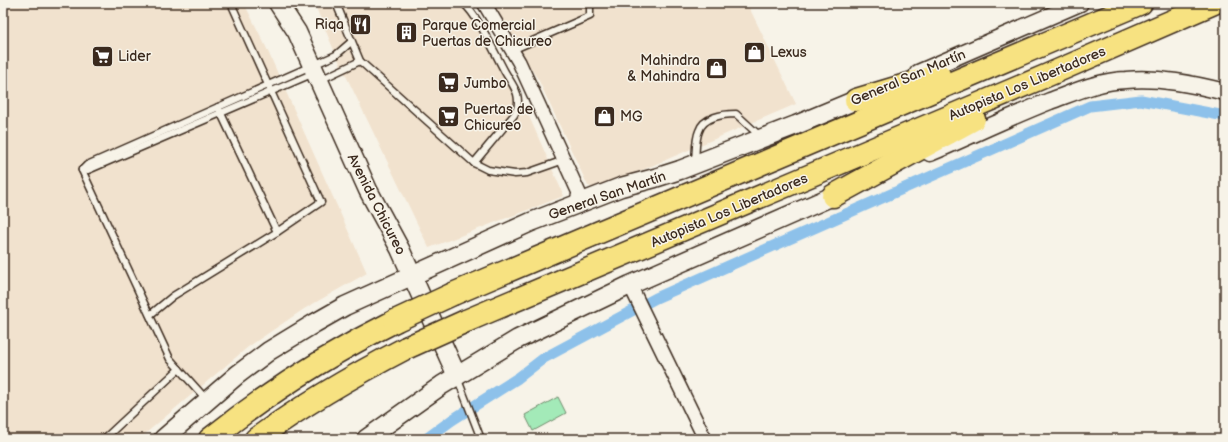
<svg xmlns="http://www.w3.org/2000/svg" width="1228" height="442" font-family="'Balsamiq Sans',sans-serif">
  <style>
    .built { fill: #f1e2ce }
    .green { fill: #a3eab8; stroke: #6f8a6b }
    .lines { fill: none; stroke-linecap: round; stroke-linejoin: round }
    .canal { stroke: #8dc1ea; stroke-width: 11 }
    .service-casing { stroke: #3b2a1e; stroke-width: 9 }
    .minor-casing { stroke: #3b2a1e; stroke-width: 16 }
    .tertiary-casing { stroke: #3b2a1e; stroke-width: 19 }
    .secondary-casing { stroke: #3b2a1e; stroke-width: 21 }
    .motorway-casing { stroke: #3b2a1e; stroke-width: 25 }
    .service { stroke: #f7f3e8; stroke-width: 6 }
    .minor { stroke: #f7f3e8; stroke-width: 13 }
    .tertiary { stroke: #f7f3e8; stroke-width: 16 }
    .secondary { stroke: #f7f3e8; stroke-width: 18 }
    .motorway { stroke: #f7e281; stroke-width: 22 }
    .motorway-bridge-casing { stroke: #3b2a1e; stroke-width: 25; stroke-linecap: butt }
    .motorway-bridge { stroke: #f7e281; stroke-width: 22 }
    .labels { text-anchor: middle; stroke-width: 3; stroke-linejoin: round; paint-order: stroke }
    .poi-label { font-size: 14px; fill: #3b2a1e; stroke: #f7f3e8; text-anchor: start }
    .street-label { font-size: 14px; fill: #3b2a1e; stroke: #f7f3e8 }
  </style>
  <rect width="100%" height="100%" fill="#f7f3e8"/>
  <filter id="ink" filterUnits="userSpaceOnUse"><feTurbulence type="fractalNoise" baseFrequency=".025" numOctaves="2"/><feDisplacementMap in="SourceGraphic" scale="8" xChannelSelector="R" yChannelSelector="G"/><feConvolveMatrix kernelMatrix="1 2 1 2 8 2 1 2 1" color-interpolation-filters="sRGB"/></filter>
  <g filter="url(#ink)">
    <g class="built">
      <path d="M 3,3 L 244,3 L 266,47 L 367,273 L 304,309 L 248,347 L 139,439 L 3,439 Z"/>
      <path d="M 314,3 L 470,3 L 503,57 L 564,196 L 429,248 L 336,55 Z"/>
      <path d="M 493,3 L 747,3 L 796,104 L 598,189 L 588,186 L 539,81 L 508,32 Z"/>
    </g>
    <path class="green" d="M 558,397 L 566,413 L 533,431 L 525,415 Z"/>
    <g class="lines">
      <path class="canal" d="M 426,439 L 452,420 L 518,378 L 544,358 L 656,298 L 1090,106 L 1141,100 L 1225,116"/>
      <defs>
        <g id="service">
          <path d="M 231,3 L 321,202 L 277,232"/>
          <path d="M 336,3 L 360,61 L 474,163 L 488,170 L 515,174 L 527,173 L 564,160"/>
          <path d="M 463,3 C 478,15 495,54 505,72 C 509,79 515,87 517,94 C 519,102 518,109 514,115 L 474,163"/>
          <path d="M 512,50 L 590,16 L 590,3"/>
          <path d="M 320,80 L 360,61"/>
          <path d="M 695,162 C 696,153 695,140 699,131 C 703,117 723,114 736,114 L 761,137"/>
          <path d="M 82,170 L 87,165 L 336,55 L 351,42"/>
          <path d="M 82,170 L 170,359 L 206,399"/>
          <path d="M 82,170 L 88,170 L 314,73"/>
          <path d="M 150,315 L 173,296 L 277,232 L 218,107"/>
          <path d="M 457,377 L 481,439"/>
          <path d="M 104,439 L 179,369"/>
        </g>
        <g id="minor">
          <path d="M 484,3 L 519,62 L 579,193 L 576,204"/>
          <path d="M 630,285 L 705,439"/>
        </g>
        <g id="tertiary">
          <path d="M 918,73 L 1080,3"/>
          <path d="M 930,153 C 970,136 1009,117 1050,101 C 1075,92 1099,81 1126,80 C 1159,77 1193,84 1225,92"/>
        </g>
        <g id="secondary">
          <path d="M 278,3 L 297,32 L 368,190 L 400,249 L 457,376"/>
          <path d="M 163,439 L 237,375 L 269,351 L 315,323 L 345,306 L 531,222 L 621,187 L 655,178 L 680,170 L 796,125 L 856,100"/>
          <path d="M 366,439 L 442,385 L 518,339 L 630,285 L 833,196"/>
        </g>
        <g id="motorway">
          <path d="M 856,100 L 939,75"/>
          <path d="M 833,196 L 974,119"/>
          <path d="M 453,294 L 1141,3"/>
          <path d="M 466,321 L 1048,75 L 1214,3"/>
          <path d="M 210,439 C 268,393 329,354 395,321"/>
          <path d="M 256,439 C 304,404 354,375 406,348"/>
        </g>
      </defs>
      <use href="#service" class="service-casing"/>
      <use href="#minor" class="minor-casing"/>
      <use href="#tertiary" class="tertiary-casing"/>
      <use href="#secondary" class="secondary-casing"/>
      <use href="#motorway" class="motorway-casing"/>
      <use href="#service" class="service"/>
      <use href="#minor" class="minor"/>
      <use href="#tertiary" class="tertiary"/>
      <use href="#secondary" class="secondary"/>
      <use href="#motorway" class="motorway"/>
      <defs>
        <g id="motorway-bridge">
          <path d="M 395,321 L 453,294"/>
          <path d="M 406,348 L 466,321"/>
        </g>
      </defs>
      <use href="#motorway-bridge" class="motorway-bridge-casing"/>
      <use href="#motorway-bridge" class="motorway-bridge"/>
    </g>
  </g>
  <defs>
    <symbol id="restaurant-square" viewBox="-11 -11 22 22"><rect x="-9" y="-9" width="18" height="18" rx="4" fill="#3b2a1e" stroke="#f7f3e8"/><path d="M-5-6h1v4h1v-4h1v4h1v-4h1v5L-1.5 .5V6h-2V.5L-5-1ZM5-6V6H3V1.5H1.5Q1.5-4 5-6Z" fill="#fff"/></symbol>
    <symbol id="building-square" viewBox="-11 -11 22 22"><rect x="-9" y="-9" width="18" height="18" rx="4" fill="#3b2a1e" stroke="#f7f3e8"/><path d="M-4-6H4V6H1V3H-1V6H-4ZM-2.5-4.3h1.7v1.8h-1.7ZM.8-4.3h1.7v1.8H.8ZM-2.5-1h1.7V.8h-1.7ZM.8-1h1.7V.8H.8Z" fill="#fff"/></symbol>
    <symbol id="shop-square" viewBox="-11 -11 22 22"><rect x="-9" y="-9" width="18" height="18" rx="4" fill="#3b2a1e" stroke="#f7f3e8"/><path d="M-5-2.5h2.3a2.7 3.5 0 0 1 5.4 0H5L5.5 6h-11ZM-1.5-2.5h3a1.5 2.3 0 0 0-3 0Z" fill="#fff"/></symbol>
    <symbol id="supermarket-square" viewBox="-11 -11 22 22"><rect x="-9" y="-9" width="18" height="18" rx="4" fill="#3b2a1e" stroke="#f7f3e8"/><path d="M-6-5.5h2.5l.6 2H6L4.5 2H-2.5L-4.4-4H-6ZM-1.5 3.2a1.3 1.3 0 1 0 .1 0ZM3 3.2a1.3 1.3 0 1 0 .1 0Z" fill="#fff"/></symbol>
  </defs>
  <g fill-rule="evenodd">
    <use href="#restaurant-square" x="348" y="12" width="25" height="25"/>
    <use href="#building-square" x="394" y="20" width="25" height="25"/>
    <use href="#shop-square" x="742" y="40" width="25" height="25"/>
    <use href="#supermarket-square" x="90" y="44" width="25" height="25"/>
    <use href="#shop-square" x="704" y="56" width="25" height="25"/>
    <use href="#supermarket-square" x="436" y="70" width="25" height="25"/>
    <use href="#shop-square" x="592" y="104" width="25" height="25"/>
    <use href="#supermarket-square" x="436" y="104" width="25" height="25"/>
  </g>
  <g class="labels">
    <g class="poi-label">
      <text x="344" y="29" text-anchor="end">Riqa</text>
      <text x="422" y="30">Parque Comercial<tspan x="422" dy="16">Puertas de Chicureo</tspan></text>
      <text x="770" y="57">Lexus</text>
      <text x="118" y="61">Lider</text>
      <text x="700" y="65" text-anchor="end">Mahindra<tspan x="700" dy="16">&amp; Mahindra</tspan></text>
      <text x="464" y="88">Jumbo</text>
      <text x="464" y="114">Puertas de<tspan x="464" dy="16">Chicureo</tspan></text>
      <text x="620" y="121">MG</text>
    </g>
    <g class="street-label">
      <text transform="translate(908 77) rotate(-23)" y="5">General San Martín</text>
      <text transform="translate(1027 83) rotate(-23)" y="5">Autopista Los Libertadores</text>
      <text transform="translate(607 195) rotate(-19)" y="5">General San Martín</text>
      <text transform="translate(377 204) rotate(63)" y="5">Avenida Chicureo</text>
      <text transform="translate(729 210) rotate(-23)" y="5">Autopista Los Libertadores</text>
    </g>
  </g>
  <rect width="1228" height="442" fill="none" stroke="#f7f3e8" stroke-width="16"/>
  <rect x="8" y="8" width="1212" height="426" fill="none" stroke="#3b2a1e" stroke-width="1.5" filter="url(#ink)"/>
</svg>
